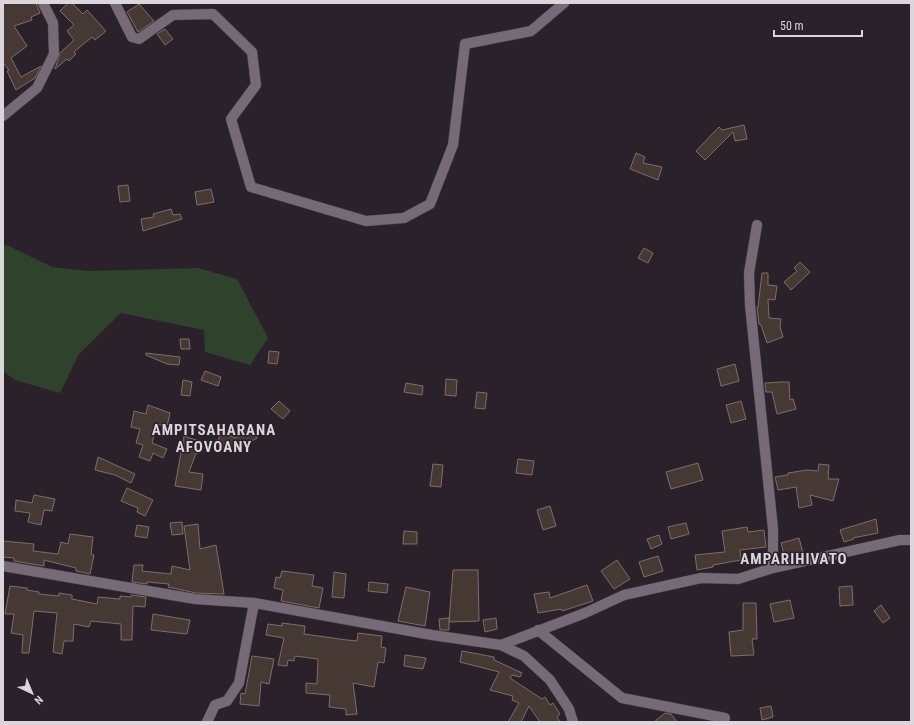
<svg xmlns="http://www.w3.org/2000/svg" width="914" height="725" font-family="'Roboto Condensed',sans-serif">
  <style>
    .green { fill: #2f432c }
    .building { fill: #463833; stroke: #7e6e69 }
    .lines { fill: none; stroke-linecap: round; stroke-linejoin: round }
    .minor-casing { stroke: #474048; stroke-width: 11 }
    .secondary-casing { stroke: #474048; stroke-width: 11 }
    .minor { stroke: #756a76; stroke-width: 10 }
    .secondary { stroke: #756a76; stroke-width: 10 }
    .labels { text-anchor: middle; stroke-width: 3; stroke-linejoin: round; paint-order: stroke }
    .district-label { font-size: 15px; font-weight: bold; letter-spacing: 1px; fill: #dbd5dc; stroke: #2a212b }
  </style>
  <rect width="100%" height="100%" fill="#2a212b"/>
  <path class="green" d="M 7,245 L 52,267 L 89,271 L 198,268 L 237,279 L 268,338 L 250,365 L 205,352 L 204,330 L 121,313 L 79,354 L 60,393 L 15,380 L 3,371 L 3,246 Z"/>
  <g class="building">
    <path d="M 3,3 L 36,3 L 40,13 L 31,17 L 32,20 L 14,26 L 27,46 L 11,58 L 21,77 L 41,66 L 35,78 L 16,90 L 7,71 L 9,70 L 3,63 Z"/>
    <path d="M 68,3 L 72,3 L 83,14 L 87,10 L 106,31 L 95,40 L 92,37 L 74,52 L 76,54 L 69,61 L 67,59 L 55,69 L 60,53 L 74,40 L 67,31 L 74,25 L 60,11 Z"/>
    <path d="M 139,4 L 154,21 L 138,32 L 127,12 Z"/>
    <path d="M 165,29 L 173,39 L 165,45 L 157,34 Z"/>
    <path d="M 744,125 L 747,139 L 735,141 L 733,132 L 705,160 L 696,151 L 719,127 L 722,130 Z"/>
    <path d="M 636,153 L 645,157 L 643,163 L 662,167 L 658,180 L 630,169 Z"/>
    <path d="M 128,185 L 130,201 L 120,202 L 118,186 Z"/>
    <path d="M 211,189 L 214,202 L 197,205 L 195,192 Z"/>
    <path d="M 171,209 L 173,215 L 180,214 L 182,219 L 143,231 L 141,219 L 154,217 L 153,214 Z"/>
    <path d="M 644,248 L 653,253 L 648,263 L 638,258 Z"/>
    <path d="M 800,262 L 810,272 L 791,290 L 784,282 L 797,271 L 794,268 Z"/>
    <path d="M 762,273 L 768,273 L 768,285 L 777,286 L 775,300 L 768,299 L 769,318 L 781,319 L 780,327 L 783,337 L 767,343 L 761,325 L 759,324 L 757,307 L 758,307 Z"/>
    <path d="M 180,339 L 189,339 L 190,349 L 181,349 Z"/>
    <path d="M 269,351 L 279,352 L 277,364 L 268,363 Z"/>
    <path d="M 146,353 L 180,357 L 179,365 L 167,364 L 146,355 Z"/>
    <path d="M 735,364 L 739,381 L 721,386 L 717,369 Z"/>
    <path d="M 205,371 L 221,377 L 218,386 L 201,380 Z"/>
    <path d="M 446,379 L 457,380 L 456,396 L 445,395 Z"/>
    <path d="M 183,380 L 192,382 L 190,396 L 181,395 Z"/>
    <path d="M 781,382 L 789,382 L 790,400 L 793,399 L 796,409 L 777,414 L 772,392 L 766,392 L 765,383 Z"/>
    <path d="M 406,383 L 423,386 L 422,395 L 404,392 Z"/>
    <path d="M 477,392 L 487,393 L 485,409 L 475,408 Z"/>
    <path d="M 279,401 L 290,411 L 283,419 L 271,409 Z"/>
    <path d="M 741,401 L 746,419 L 731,423 L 726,405 Z"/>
    <path d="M 148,405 L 170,413 L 167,427 L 157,424 L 152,443 L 167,449 L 163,458 L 153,453 L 150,461 L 139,457 L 143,445 L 136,443 L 140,429 L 131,427 L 134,411 L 146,414 Z"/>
    <path d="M 250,428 L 257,438 L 247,444 L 247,443 L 234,452 L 216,444 L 222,432 L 235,438 Z"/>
    <path d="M 184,436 L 202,442 L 199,453 L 196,453 L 189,472 L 203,474 L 201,490 L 175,486 Z"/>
    <path d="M 98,457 L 135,474 L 131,483 L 115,475 L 95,470 Z"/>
    <path d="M 518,459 L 534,461 L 532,475 L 516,473 Z"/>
    <path d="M 698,463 L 703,480 L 671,489 L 666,472 Z"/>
    <path d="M 433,464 L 443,465 L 441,487 L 430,486 Z"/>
    <path d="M 819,464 L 829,465 L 828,479 L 839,479 L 833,501 L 810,495 L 812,505 L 799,508 L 796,487 L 778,490 L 775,477 L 788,475 L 788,473 L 807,470 L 818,471 Z"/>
    <path d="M 127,488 L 153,500 L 145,516 L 137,512 L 138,508 L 121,501 Z"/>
    <path d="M 34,495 L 55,499 L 52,511 L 44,510 L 41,525 L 28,522 L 30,513 L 15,511 L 16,500 L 32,503 Z"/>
    <path d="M 550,506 L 556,526 L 543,530 L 537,510 Z"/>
    <path d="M 876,519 L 878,533 L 853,538 L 854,539 L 844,542 L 840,530 Z"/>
    <path d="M 182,522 L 183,534 L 172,535 L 170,523 Z"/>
    <path d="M 686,523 L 689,534 L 671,539 L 668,527 Z"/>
    <path d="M 198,524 L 200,549 L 216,545 L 224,594 L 196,593 L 168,587 L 169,584 L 147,582 L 147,584 L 132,582 L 134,565 L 143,565 L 142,571 L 171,574 L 172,566 L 190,570 L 184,526 Z"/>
    <path d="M 137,525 L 149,527 L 147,538 L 135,536 Z"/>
    <path d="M 747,527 L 748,532 L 764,530 L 766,547 L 740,550 L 741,560 L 713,565 L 713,567 L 697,570 L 695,555 L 725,552 L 722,531 Z"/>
    <path d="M 404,531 L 417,532 L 417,544 L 403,544 Z"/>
    <path d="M 70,534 L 93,537 L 91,554 L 94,555 L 90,574 L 76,571 L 76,568 L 44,560 L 44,566 L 14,561 L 14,558 L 3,557 L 3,541 L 34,544 L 33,551 L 58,554 L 61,542 L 68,544 Z"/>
    <path d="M 659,535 L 662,544 L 651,549 L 647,539 Z"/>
    <path d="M 799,538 L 803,553 L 785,558 L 781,543 Z"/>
    <path d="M 658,556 L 663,571 L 644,577 L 639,562 Z"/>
    <path d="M 617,560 L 630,579 L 614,589 L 601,571 Z"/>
    <path d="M 453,570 L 478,570 L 479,621 L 449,622 Z"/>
    <path d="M 282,571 L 314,575 L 312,586 L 323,588 L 319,608 L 281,601 L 283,590 L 274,588 L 276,577 L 280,578 Z"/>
    <path d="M 334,572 L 346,574 L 344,598 L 332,597 Z"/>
    <path d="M 369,582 L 388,584 L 387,593 L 368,591 Z"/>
    <path d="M 587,585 L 593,601 L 562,611 L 561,609 L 538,613 L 534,594 L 549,592 L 550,598 Z"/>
    <path d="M 10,586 L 27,588 L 27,590 L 39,592 L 39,594 L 59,596 L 59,593 L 72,595 L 72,599 L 97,604 L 98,597 L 120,599 L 120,596 L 131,597 L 131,595 L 146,597 L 145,607 L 133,606 L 132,640 L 121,640 L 121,624 L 91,621 L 89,627 L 74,624 L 73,641 L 64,641 L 62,654 L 53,652 L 57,613 L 34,611 L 29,653 L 22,653 L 23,635 L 11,633 L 14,614 L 5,614 Z"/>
    <path d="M 852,586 L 853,605 L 840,606 L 839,587 Z"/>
    <path d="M 406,587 L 430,592 L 425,626 L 398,621 Z"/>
    <path d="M 790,600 L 794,618 L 774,622 L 770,604 Z"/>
    <path d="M 743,603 L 756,603 L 757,639 L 752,639 L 754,655 L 731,656 L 729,632 L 743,630 Z"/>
    <path d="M 881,605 L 890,618 L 883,623 L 874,611 Z"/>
    <path d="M 153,614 L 190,620 L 187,634 L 151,630 Z"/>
    <path d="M 449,618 L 449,630 L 440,630 L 439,619 Z"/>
    <path d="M 496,618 L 497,629 L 485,632 L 483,620 Z"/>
    <path d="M 282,623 L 305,626 L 304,634 L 347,640 L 357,641 L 358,633 L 382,636 L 381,647 L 386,648 L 384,663 L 378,662 L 374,687 L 353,683 L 357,714 L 346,715 L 346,709 L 329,707 L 330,695 L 306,693 L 306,683 L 317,684 L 318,659 L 295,656 L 294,661 L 288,660 L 287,666 L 278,665 L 284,638 L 266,635 L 268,624 L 282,626 Z"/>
    <path d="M 462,651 L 494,657 L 494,660 L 522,673 L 520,677 L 512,675 L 510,678 L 542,699 L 545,697 L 550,705 L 553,703 L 560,714 L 557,717 L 560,722 L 540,722 L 529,706 L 521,722 L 508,722 L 519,703 L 512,700 L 513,696 L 490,690 L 499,672 L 460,662 Z"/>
    <path d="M 405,655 L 426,658 L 423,669 L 404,666 Z"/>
    <path d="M 252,656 L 274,659 L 269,684 L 261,682 L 259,706 L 240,704 L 241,693 L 245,694 Z"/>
    <path d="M 771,706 L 773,717 L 762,720 L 760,708 Z"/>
    <path d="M 665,713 L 671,714 L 677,722 L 654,722 Z"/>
  </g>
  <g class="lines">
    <defs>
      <g id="minor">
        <path d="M 115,3 L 132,37 L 139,39 L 173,15 L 213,14 L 252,52 L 256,85 L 231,119 L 251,187 L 366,221 L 404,218 L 430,204 L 453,145 L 465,44 L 531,31 L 564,3"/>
        <path d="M 3,116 L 37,88 L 54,54 L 53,23 L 43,3"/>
        <path d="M 757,225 L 749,273 L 750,305 L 773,529 L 773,568"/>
        <path d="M 538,630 L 622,698 L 725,718"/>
        <path d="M 501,645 L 585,613 L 624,595 L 701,578 L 738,579 L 773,568 L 900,540 L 911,540"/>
        <path d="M 207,722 L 215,705 L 227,701 L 239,683 L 254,603"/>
      </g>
      <path id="secondary" d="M 3,566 L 195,599 L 254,603 L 432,635 L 501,645 L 524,656 L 550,680 L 569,709 L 573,722"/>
    </defs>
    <use href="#minor" class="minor-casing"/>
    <use href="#secondary" class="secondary-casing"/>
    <use href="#minor" class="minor"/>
    <use href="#secondary" class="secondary"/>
  </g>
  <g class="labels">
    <g class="district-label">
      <text x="214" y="435">AMPITSAHARANA<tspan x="214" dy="17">AFOVOANY</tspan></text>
      <text x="794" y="564">AMPARIHIVATO</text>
    </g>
  </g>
  <rect width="914" height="725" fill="none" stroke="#dbd5dc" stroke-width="8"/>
  <g transform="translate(32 693) rotate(136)" stroke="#2a212b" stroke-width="3" paint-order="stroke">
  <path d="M0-3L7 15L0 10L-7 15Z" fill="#dbd5dc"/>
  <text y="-6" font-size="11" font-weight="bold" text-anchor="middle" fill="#dbd5dc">N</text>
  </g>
  <path d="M774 30v6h88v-6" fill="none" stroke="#dbd5dc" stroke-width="2"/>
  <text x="780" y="30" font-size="12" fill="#dbd5dc" stroke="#2a212b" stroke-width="3" paint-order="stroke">50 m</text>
</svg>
